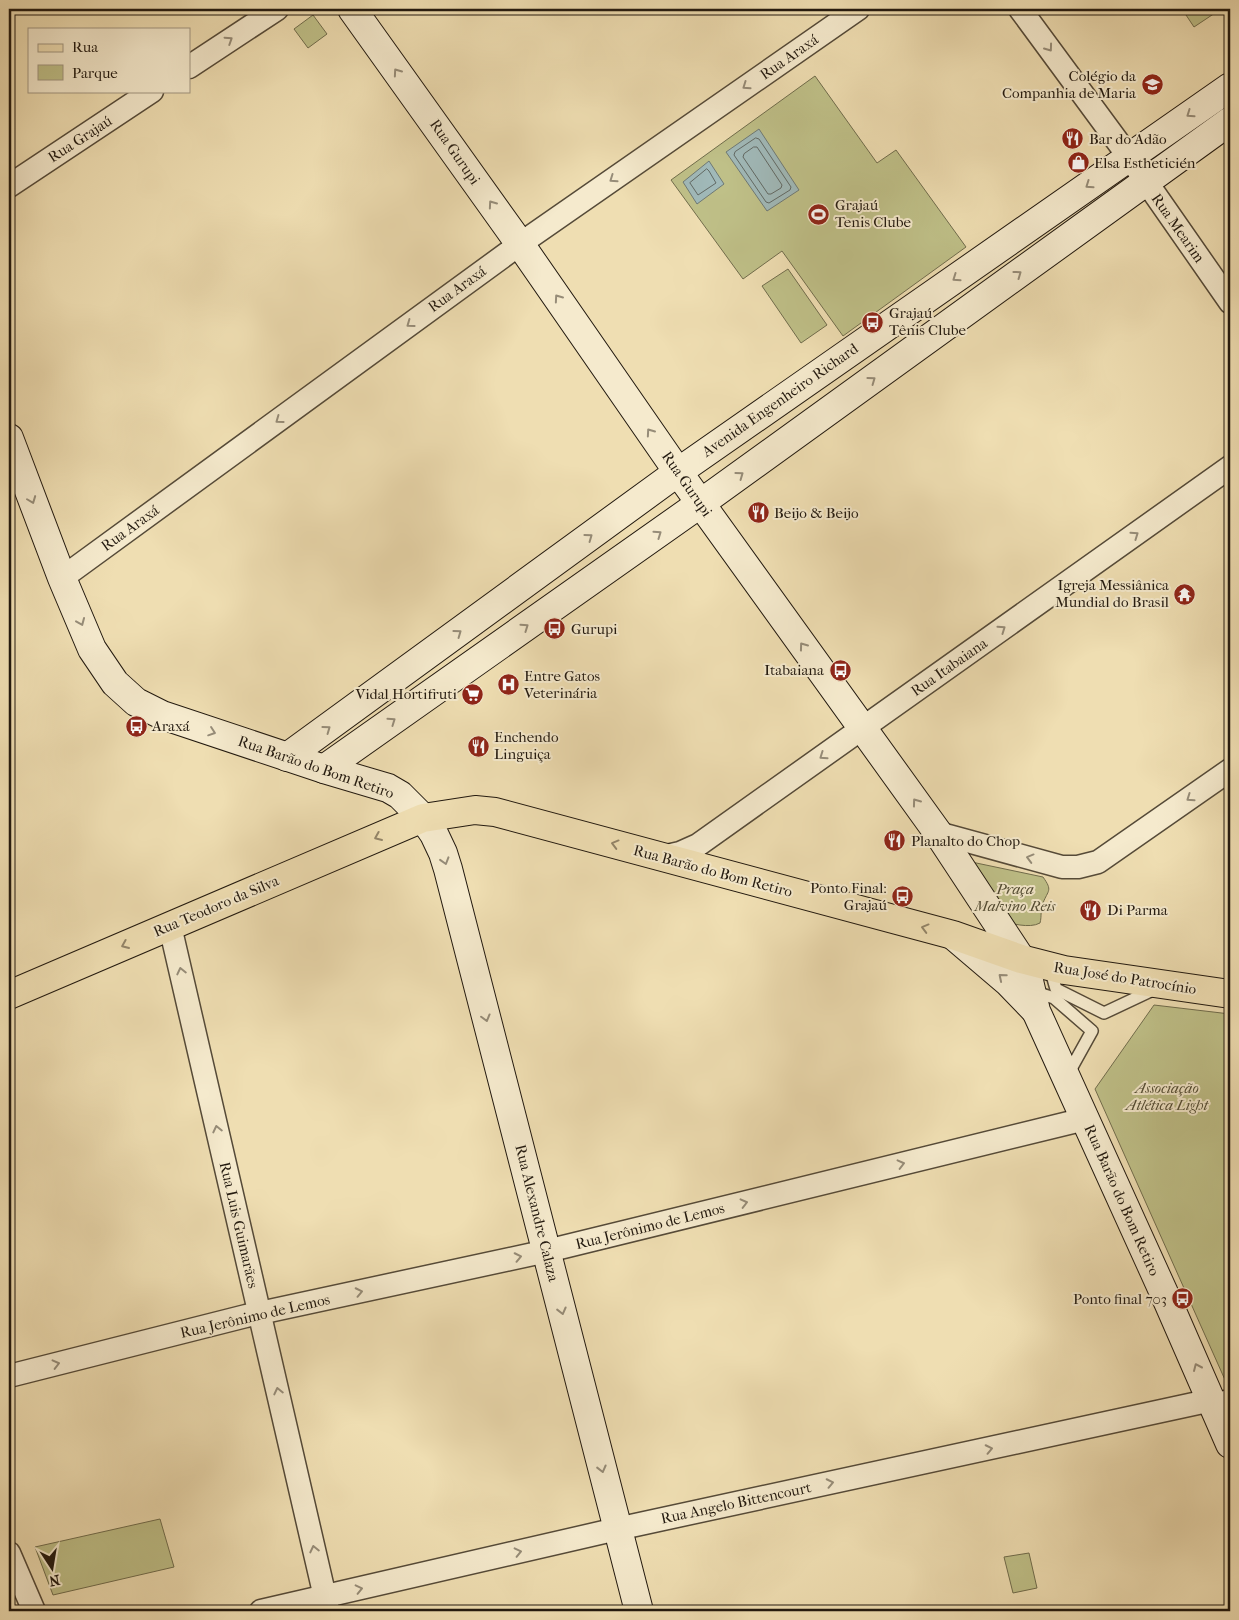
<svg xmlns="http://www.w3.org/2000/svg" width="1239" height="1620" font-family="'IM FELL French Canon',serif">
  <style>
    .green { fill: #bfc088; stroke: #706c4c }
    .water { fill: #a0b9b9; stroke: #6e7975 }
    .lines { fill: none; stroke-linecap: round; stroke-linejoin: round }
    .shore { stroke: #616964; stroke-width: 1 }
    .lane-casing { stroke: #554a38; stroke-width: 14 }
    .street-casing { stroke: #554a38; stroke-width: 25 }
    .secondary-casing { stroke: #22190f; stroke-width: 30 }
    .primary-casing { stroke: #22190f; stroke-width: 30 }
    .lane { stroke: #f5eacd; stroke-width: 11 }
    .street { stroke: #f5eacd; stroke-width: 22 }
    .secondary { stroke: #f5eacd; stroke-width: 28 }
    .primary { stroke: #efdeb2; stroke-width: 28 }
    .oneway { stroke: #968c78 }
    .oneway2 { stroke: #938569 }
    .labels { text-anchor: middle; stroke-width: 4; stroke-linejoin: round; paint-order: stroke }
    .street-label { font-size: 15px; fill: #22190f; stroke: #f5eacd }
    .poi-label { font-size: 15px; fill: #22190f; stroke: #f5eacd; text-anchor: start }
    .park-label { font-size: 15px; font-style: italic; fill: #514b33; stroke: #f5eacd }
  </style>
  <rect width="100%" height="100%" fill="#efdeb2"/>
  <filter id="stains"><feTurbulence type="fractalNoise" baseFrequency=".004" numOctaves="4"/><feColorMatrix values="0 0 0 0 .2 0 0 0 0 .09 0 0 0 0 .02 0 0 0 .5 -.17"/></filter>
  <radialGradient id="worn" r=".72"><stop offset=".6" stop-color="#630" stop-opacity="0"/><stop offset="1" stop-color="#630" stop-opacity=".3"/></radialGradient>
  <g class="green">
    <path d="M 1182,9 L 1221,9 L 1194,27 Z"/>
    <path d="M 313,15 L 327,34 L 308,48 L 294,29 Z"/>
    <path d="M 815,76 L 877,163 L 896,150 L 966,247 L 843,336 L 782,251 L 743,279 L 671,180 Z"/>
    <path d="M 788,269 L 827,325 L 801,343 L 762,286 Z"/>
    <path d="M 962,860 L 1043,877 C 1053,891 1048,890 1043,903 C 1040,909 1042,916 1040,923 C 1029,929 1011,923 999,921 Z"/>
    <path d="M 1154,1005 L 1230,1014 L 1230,1391 L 1095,1089 Z"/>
    <path d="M 160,1519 L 174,1567 L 53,1595 L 35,1547 Z"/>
    <path d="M 1029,1553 L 1037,1588 L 1013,1593 L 1004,1557 Z"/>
  </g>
  <g class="water">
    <path d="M 759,129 L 799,190 L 767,211 L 726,152 Z"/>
    <path d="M 709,161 L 724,184 L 697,204 L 683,182 Z"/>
  </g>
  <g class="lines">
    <g class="shore">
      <path d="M 756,138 L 759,139 L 791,187 L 790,190 L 769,203 L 766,202 L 734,155 L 735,152 Z"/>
      <path d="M 754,147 L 757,147 L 782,185 L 781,188 L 771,194 L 768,194 L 743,157 L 744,154 Z"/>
      <path d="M 707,169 L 709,171 L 716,183 L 698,195 L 690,183 Z"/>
    </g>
    <defs>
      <g id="lane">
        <path d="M 1050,968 L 1056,989 L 1104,1013 L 1155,989"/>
        <path d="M 1032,991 L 1054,998 L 1092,1031 L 1067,1076"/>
        <path d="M 1212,1400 L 1230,1395"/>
      </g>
      <g id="street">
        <path d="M 1020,9 L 1129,157 L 1230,302"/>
        <path d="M 189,67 L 277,9"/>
        <path d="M 9,186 L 152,91"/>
        <path d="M 62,578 L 520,244 L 858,9"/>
        <path d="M 938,833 L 1062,867 L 1078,867 L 1098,862 L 1230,770"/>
        <path d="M 662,857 L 680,853 L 698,845 L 1230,467"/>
        <path d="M 170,926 L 328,1610"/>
        <path d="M 9,1376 L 246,1316 L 547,1251 L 1085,1119"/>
        <path d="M 9,1553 L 34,1611"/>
        <path d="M 261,1611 L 617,1529 L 1212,1400"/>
      </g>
      <g id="secondary">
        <path d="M 352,9 L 520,244 L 678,472 L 938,833 L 1021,959 L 1029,981 L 1036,1011 L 1168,1302 L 1230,1444"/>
        <path d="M 9,438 L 62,578 L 92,649 L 115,683 L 136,702 L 162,715 L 324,769 L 388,788 L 400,795 L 423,818 L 434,834 L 443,853 L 448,869 L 639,1611"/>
        <path d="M 287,757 L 678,472 L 1230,87"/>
        <path d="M 324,769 L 701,503 L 1230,121"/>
        <path d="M 954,936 L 1008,982 L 1035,1010"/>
      </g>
      <path id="primary" d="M 9,995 L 423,818 L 475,810 L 495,812 L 897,920 L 953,935 L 1021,959 L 1064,970 L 1230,994"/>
    </defs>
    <use href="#lane" class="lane-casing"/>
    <use href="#street" class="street-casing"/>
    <use href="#secondary" class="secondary-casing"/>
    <use href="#primary" class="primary-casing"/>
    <use href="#lane" class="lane"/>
    <use href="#street" class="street"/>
    <use href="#secondary" class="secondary"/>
    <use href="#primary" class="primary"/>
  </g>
  <defs><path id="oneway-chevron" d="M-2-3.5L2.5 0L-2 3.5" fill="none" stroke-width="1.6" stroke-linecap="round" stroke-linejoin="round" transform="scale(1.25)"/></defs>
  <g class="oneway">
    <use href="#oneway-chevron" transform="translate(229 40) rotate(-33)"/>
    <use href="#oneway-chevron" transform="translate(1049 48) rotate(54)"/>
    <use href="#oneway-chevron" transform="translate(397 72) rotate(-125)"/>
    <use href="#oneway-chevron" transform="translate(746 86) rotate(145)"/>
    <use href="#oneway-chevron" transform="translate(1190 114) rotate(145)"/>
    <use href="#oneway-chevron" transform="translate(613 179) rotate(145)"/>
    <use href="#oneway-chevron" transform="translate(1089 185) rotate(145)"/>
    <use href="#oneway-chevron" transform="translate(492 204) rotate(-125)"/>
    <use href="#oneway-chevron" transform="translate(1018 274) rotate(-36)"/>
    <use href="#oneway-chevron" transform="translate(956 278) rotate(145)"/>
    <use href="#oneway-chevron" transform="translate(558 298) rotate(-125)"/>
    <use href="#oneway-chevron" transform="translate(410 324) rotate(144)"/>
    <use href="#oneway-chevron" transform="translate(872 380) rotate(-36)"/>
    <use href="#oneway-chevron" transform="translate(279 420) rotate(144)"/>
    <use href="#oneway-chevron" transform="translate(650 432) rotate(-125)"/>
    <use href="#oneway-chevron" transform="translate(740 475) rotate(-36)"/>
    <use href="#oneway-chevron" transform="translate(32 500) rotate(69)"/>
    <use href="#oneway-chevron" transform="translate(658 534) rotate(-35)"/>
    <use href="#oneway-chevron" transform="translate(1135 535) rotate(-35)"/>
    <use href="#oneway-chevron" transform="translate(589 537) rotate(-36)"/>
    <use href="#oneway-chevron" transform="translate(81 622) rotate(67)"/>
    <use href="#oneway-chevron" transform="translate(525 627) rotate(-35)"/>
    <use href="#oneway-chevron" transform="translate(1002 629) rotate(-35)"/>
    <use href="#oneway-chevron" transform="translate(458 633) rotate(-36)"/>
    <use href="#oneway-chevron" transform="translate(803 646) rotate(-126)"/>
    <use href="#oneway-chevron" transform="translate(392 721) rotate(-35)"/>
    <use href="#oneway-chevron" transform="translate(327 729) rotate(-36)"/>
    <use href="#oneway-chevron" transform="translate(212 732) rotate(19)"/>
    <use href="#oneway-chevron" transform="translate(823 756) rotate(145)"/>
    <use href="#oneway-chevron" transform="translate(1190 798) rotate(145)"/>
    <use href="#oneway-chevron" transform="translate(916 802) rotate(-126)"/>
    <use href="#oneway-chevron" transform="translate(1030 858) rotate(-165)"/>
    <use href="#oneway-chevron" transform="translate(445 861) rotate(73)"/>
    <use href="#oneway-chevron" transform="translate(181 971) rotate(-103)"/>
    <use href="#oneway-chevron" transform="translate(1002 977) rotate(-140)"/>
    <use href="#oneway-chevron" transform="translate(486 1018) rotate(75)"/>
    <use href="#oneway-chevron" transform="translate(217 1129) rotate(-103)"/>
    <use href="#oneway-chevron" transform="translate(901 1164) rotate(-14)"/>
    <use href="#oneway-chevron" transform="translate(744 1203) rotate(-14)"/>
    <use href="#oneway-chevron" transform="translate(518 1257) rotate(-12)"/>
    <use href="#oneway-chevron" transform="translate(359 1292) rotate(-12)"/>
    <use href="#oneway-chevron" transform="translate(562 1311) rotate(76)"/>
    <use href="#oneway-chevron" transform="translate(56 1364) rotate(-14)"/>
    <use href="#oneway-chevron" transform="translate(1197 1367) rotate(-114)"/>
    <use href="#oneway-chevron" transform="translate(278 1391) rotate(-103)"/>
    <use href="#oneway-chevron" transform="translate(989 1449) rotate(-12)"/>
    <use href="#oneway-chevron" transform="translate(602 1469) rotate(76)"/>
    <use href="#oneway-chevron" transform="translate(830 1483) rotate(-12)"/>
    <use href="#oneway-chevron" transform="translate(314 1549) rotate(-103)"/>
    <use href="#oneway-chevron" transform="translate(518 1552) rotate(-13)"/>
    <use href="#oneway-chevron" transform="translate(359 1589) rotate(-13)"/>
  </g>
  <g class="oneway2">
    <use href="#oneway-chevron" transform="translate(378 837) rotate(157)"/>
    <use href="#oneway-chevron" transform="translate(615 844) rotate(-165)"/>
    <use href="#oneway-chevron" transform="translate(925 928) rotate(-165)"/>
    <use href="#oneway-chevron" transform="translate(125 945) rotate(157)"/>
  </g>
  <defs>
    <symbol id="school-disc" viewBox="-11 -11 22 22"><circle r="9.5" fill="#8f2418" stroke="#f5eacd"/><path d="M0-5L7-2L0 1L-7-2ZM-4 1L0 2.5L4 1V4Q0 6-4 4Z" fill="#fff"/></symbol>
    <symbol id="restaurant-disc" viewBox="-11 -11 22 22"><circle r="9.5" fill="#8f2418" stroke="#f5eacd"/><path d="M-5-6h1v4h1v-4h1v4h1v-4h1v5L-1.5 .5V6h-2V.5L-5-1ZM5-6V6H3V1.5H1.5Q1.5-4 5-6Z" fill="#fff"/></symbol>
    <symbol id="shop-disc" viewBox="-11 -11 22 22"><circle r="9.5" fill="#8f2418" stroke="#f5eacd"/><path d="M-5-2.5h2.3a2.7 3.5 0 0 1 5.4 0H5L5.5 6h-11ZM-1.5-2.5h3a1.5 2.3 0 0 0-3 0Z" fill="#fff"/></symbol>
    <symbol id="stadium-disc" viewBox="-11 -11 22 22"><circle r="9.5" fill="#8f2418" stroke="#f5eacd"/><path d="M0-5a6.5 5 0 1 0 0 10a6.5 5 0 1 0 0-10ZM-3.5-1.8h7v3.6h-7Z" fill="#fff"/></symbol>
    <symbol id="bus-disc" viewBox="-11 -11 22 22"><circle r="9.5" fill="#8f2418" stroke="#f5eacd"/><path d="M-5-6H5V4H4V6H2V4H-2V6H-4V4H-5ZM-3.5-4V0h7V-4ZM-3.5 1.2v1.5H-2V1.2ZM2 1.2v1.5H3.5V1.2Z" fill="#fff"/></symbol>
    <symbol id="temple-disc" viewBox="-11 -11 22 22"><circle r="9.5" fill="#8f2418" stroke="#f5eacd"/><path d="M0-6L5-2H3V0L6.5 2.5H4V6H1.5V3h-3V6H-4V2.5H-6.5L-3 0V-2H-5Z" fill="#fff"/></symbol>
    <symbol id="hospital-disc" viewBox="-11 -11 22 22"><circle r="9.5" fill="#8f2418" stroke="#f5eacd"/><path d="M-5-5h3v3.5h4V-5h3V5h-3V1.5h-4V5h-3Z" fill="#fff"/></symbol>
    <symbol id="supermarket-disc" viewBox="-11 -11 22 22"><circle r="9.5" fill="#8f2418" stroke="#f5eacd"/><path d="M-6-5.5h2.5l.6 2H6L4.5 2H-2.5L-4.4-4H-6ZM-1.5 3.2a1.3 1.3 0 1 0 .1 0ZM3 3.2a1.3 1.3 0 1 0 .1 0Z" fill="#fff"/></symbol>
  </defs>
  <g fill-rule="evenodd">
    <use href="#school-disc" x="1140" y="72" width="25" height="25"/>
    <use href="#restaurant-disc" x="1060" y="126" width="25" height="25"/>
    <use href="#shop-disc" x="1066" y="150" width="25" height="25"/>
    <use href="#stadium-disc" x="806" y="202" width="25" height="25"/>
    <use href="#bus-disc" x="860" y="310" width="25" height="25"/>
    <use href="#restaurant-disc" x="746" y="500" width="25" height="25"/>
    <use href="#temple-disc" x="1172" y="582" width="25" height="25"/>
    <use href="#bus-disc" x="542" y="616" width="25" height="25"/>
    <use href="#bus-disc" x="828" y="658" width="25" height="25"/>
    <use href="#hospital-disc" x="496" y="672" width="25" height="25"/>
    <use href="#supermarket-disc" x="460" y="682" width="25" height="25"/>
    <use href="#bus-disc" x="124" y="714" width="25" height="25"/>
    <use href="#restaurant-disc" x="466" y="734" width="25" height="25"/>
    <use href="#restaurant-disc" x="882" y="828" width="25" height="25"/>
    <use href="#bus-disc" x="890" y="884" width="25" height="25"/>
    <use href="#restaurant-disc" x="1078" y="898" width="25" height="25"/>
    <use href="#bus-disc" x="1170" y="1286" width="25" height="25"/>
  </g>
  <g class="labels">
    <g class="street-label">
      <text transform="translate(789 57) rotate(-35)" y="5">Rua Araxá</text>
      <text transform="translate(80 139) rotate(-33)" y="5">Rua Grajaú</text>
      <text transform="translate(455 152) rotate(55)" y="5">Rua Gurupi</text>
      <text transform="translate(1178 228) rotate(55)" y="5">Rua Mearim</text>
      <text transform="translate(457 289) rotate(-36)" y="5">Rua Araxá</text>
      <text transform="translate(780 400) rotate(-35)" y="5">Avenida Engenheiro Richard</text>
      <text transform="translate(687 484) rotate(55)" y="5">Rua Gurupi</text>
      <text transform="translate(130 528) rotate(-36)" y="5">Rua Araxá</text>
      <text transform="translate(949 667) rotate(-35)" y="5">Rua Itabaiana</text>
      <text transform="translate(316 767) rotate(19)" y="5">Rua Barão do Bom Retiro</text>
      <text transform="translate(713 871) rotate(15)" y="5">Rua Barão do Bom Retiro</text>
      <text transform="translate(216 906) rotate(-23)" y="5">Rua Teodoro da Silva</text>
      <text transform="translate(1125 978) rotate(9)" y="5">Rua José do Patrocínio</text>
      <text transform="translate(1122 1200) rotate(66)" y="5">Rua Barão do Bom Retiro</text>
      <text transform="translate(537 1213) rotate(76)" y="5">Rua Alexandre Calaza</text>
      <text transform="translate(239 1225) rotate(77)" y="5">Rua Luis Guimarães</text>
      <text transform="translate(650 1226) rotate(-14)" y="5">Rua Jerônimo de Lemos</text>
      <text transform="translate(255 1316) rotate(-13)" y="5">Rua Jerônimo de Lemos</text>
      <text transform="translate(736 1503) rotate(-12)" y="5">Rua Angelo Bittencourt</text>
    </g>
    <g class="poi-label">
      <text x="1136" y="81" text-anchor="end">Colégio da<tspan x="1136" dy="17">Companhia de Maria</tspan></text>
      <text x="1089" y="144">Bar do Adão</text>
      <text x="1094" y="168">Elsa Estheticién</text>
      <text x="835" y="210">Grajaú<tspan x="835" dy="17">Tenis Clube</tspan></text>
      <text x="889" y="318">Grajaú<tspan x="889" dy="17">Tênis Clube</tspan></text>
      <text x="774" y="518">Beijo &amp; Beijo</text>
      <text x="1169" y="590" text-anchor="end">Igreja Messiânica<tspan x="1169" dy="17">Mundial do Brasil</tspan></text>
      <text x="571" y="634">Gurupi</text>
      <text x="824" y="675" text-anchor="end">Itabaiana</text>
      <text x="524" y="681">Entre Gatos<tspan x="524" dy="17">Veterinária</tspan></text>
      <text x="457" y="699" text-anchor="end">Vidal Hortifruti</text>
      <text x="152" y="731">Araxá</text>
      <text x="494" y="742">Enchendo<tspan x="494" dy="17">Linguiça</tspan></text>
      <text x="911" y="846">Planalto do Chop</text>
      <text x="887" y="893" text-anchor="end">Ponto Final:<tspan x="887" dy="17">Grajaú</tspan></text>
      <text x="1107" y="915">Di Parma</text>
      <text x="1167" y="1304" text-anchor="end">Ponto final 703</text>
    </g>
    <g class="park-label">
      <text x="1015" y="894">Praça<tspan x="1015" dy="17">Malvino Reis</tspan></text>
      <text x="1167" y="1093">Associação<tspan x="1167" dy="17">Atlética Light</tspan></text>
    </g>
  </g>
  <rect width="1239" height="1620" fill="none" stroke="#efdeb2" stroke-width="30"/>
  <rect x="10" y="10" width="1219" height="1600" fill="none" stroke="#22190f" stroke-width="2.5"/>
  <rect x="15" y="15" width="1209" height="1590" fill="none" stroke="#22190f"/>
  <rect x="28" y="28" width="162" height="65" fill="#f5eacd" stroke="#a19681"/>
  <rect x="38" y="44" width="25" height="8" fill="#efdeb2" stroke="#a19681"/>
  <text x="72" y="52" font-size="15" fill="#22190f">Rua</text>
  <rect x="38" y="65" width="25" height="15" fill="#bfc088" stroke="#a19681"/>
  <text x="72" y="78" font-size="15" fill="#22190f">Parque</text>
  <g transform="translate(52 1568) rotate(168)" stroke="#f5eacd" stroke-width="4" paint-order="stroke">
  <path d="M0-4L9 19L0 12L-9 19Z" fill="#22190f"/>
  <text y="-8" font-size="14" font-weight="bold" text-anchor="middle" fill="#22190f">N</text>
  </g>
  <rect width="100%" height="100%" filter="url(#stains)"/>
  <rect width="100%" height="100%" fill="url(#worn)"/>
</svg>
